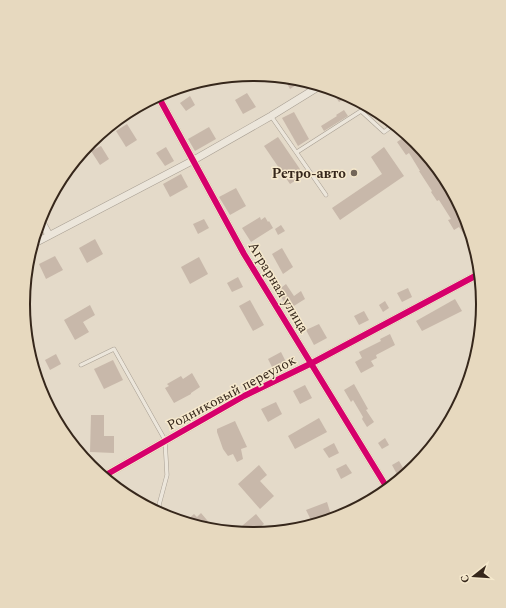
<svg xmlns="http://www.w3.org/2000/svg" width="506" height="608" font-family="Spectral,serif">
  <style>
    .building { fill: #c8b8aa }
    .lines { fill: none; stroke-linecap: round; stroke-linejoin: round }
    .lane-casing { stroke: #a89f93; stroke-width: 4.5 }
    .street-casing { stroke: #a89f93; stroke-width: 8 }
    .lane { stroke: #ece6db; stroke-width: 3.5 }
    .street { stroke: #ece6db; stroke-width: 7 }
    .cycleway-casing { stroke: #f6e9cd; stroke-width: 8 }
    .cycleway { stroke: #d6006c; stroke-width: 6 }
    .poi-dot { fill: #736658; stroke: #f6e9cd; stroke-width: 1.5 }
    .labels { text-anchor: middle; stroke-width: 3; stroke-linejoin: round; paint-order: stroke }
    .poi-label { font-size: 14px; font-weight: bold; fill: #36271b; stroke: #f6e9cd; text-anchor: end }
    .street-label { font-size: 14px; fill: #36271b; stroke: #f6e9cd }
    .rim { fill: none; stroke: #36271b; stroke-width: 2 }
  </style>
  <rect width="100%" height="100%" fill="#e4dac9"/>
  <g class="building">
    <path d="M 285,80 L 292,82 L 299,83 L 290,89 Z"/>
    <path d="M 331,90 L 341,92 L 348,96 L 339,102 Z"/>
    <path d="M 247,93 L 256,107 L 243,114 L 235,100 Z"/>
    <path d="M 190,96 L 195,105 L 186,111 L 180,103 Z"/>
    <path d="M 344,110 L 348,116 L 324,131 L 321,126 L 337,116 L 336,115 Z"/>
    <path d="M 294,112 L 309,139 L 298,146 L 282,118 Z"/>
    <path d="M 127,124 L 137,140 L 126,147 L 116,131 Z"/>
    <path d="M 209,127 L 216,139 L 195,151 L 188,139 Z"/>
    <path d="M 407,135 L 414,140 L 419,148 L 419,147 L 425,155 L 424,156 L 461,214 L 467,224 L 472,246 L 459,227 L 454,230 L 448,220 L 451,219 L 439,200 L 437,201 L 431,192 L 432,191 L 419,171 L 420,171 L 409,153 L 406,155 L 397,142 Z"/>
    <path d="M 278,137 L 304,175 L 290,184 L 264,146 Z"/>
    <path d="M 101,146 L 109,159 L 100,165 L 91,151 Z"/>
    <path d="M 166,147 L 174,161 L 165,166 L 156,153 Z"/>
    <path d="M 384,147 L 404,176 L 340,220 L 332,208 L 382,174 L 371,157 Z"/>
    <path d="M 181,174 L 188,187 L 170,197 L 163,184 Z"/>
    <path d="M 236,188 L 246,206 L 230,215 L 219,197 Z"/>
    <path d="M 260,217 L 261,220 L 265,217 L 268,222 L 269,221 L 273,228 L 251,242 L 242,228 Z"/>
    <path d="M 204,219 L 209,228 L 198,234 L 193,224 Z"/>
    <path d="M 281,225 L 285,231 L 278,235 L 275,229 Z"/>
    <path d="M 95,239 L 103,254 L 87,263 L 79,248 Z"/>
    <path d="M 282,248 L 293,267 L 283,274 L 272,254 Z"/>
    <path d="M 55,256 L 63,270 L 46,279 L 39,264 Z"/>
    <path d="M 199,257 L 208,274 L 190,284 L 181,267 Z"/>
    <path d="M 238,277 L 243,287 L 232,292 L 227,283 Z"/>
    <path d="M 286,284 L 294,296 L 301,291 L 305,299 L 289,309 L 277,291 Z"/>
    <path d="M 408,288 L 412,297 L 402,302 L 397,293 Z"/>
    <path d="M 455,299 L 462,311 L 422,331 L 416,321 Z"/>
    <path d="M 250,300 L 264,325 L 253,331 L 239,306 Z"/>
    <path d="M 385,301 L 389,308 L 383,312 L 379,305 Z"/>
    <path d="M 90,305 L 95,315 L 83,322 L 89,332 L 75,340 L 64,320 Z"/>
    <path d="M 364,311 L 369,320 L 359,325 L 354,316 Z"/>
    <path d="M 319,324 L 327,338 L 314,345 L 306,330 Z"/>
    <path d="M 390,334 L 395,345 L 376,355 L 377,358 L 371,361 L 374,366 L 361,373 L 355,362 L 362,358 L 359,352 L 381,341 L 380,339 Z"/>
    <path d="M 281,352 L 287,364 L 274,371 L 268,359 Z"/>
    <path d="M 56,354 L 61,364 L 50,370 L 45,360 Z"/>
    <path d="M 113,360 L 123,380 L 104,389 L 94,369 Z"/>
    <path d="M 192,373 L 200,387 L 191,393 L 191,394 L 174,403 L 165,388 L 169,386 L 167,384 L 181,376 L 183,379 Z"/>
    <path d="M 354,384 L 368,409 L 366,410 L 374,422 L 367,427 L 362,419 L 363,417 L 353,400 L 351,402 L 344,390 Z"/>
    <path d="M 305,385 L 312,398 L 300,404 L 293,391 Z"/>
    <path d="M 276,402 L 282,414 L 268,422 L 261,409 Z"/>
    <path d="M 91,415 L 104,415 L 104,436 L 114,436 L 114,453 L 90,452 Z"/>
    <path d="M 319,418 L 327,432 L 295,449 L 288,436 Z"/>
    <path d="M 235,421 L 247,447 L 241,449 L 243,459 L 237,462 L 233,454 L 228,456 L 223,449 L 217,432 L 217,429 Z"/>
    <path d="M 385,438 L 389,445 L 382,449 L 378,443 Z"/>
    <path d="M 334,443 L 339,453 L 329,458 L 323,449 Z"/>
    <path d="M 399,461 L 406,473 L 399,478 L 392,465 Z"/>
    <path d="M 346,464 L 352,473 L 341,479 L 336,469 Z"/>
    <path d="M 259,465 L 267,475 L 260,481 L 274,496 L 260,509 L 238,484 Z"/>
    <path d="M 327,502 L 332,518 L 312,522 L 306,510 Z"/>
    <path d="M 201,513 L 212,526 L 186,521 L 194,514 L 197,517 Z"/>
    <path d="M 256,514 L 264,524 L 256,530 L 258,533 L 253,534 L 236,531 Z"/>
  </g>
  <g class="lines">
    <defs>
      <g id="lane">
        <path d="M 271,116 L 326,195"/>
        <path d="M 297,152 L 361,111 L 384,132 L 392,126"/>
        <path d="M 81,365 L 114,349 L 165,440 L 167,475 L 159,505 L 161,514"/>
      </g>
      <g id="street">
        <path d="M 158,96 L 244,254 L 386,486"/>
        <path d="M 40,219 L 49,235"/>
        <path d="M 35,243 L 192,161 L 271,116 L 318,87"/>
        <path d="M 104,476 L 244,396 L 312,363 L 477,275"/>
      </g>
    </defs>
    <use href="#lane" class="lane-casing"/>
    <use href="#street" class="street-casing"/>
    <use href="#lane" class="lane"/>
    <use href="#street" class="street"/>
    <defs>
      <g id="cycleway">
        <path d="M 158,96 L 244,254 L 386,486"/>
        <path d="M 104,476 L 244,396 L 312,363 L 477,275"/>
      </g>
    </defs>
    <use href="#cycleway" class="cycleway-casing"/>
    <use href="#cycleway" class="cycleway"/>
  </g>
  <circle class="poi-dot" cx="354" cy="173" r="4"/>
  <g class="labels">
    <g class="poi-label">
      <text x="346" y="178">Ретро-авто</text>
    </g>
    <g class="street-label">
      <text transform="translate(279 287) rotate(59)" y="5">Аграрная улица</text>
      <text transform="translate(231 392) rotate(-28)" y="5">Родниковый переулок</text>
    </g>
  </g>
  <path d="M0 0H506V608H0ZM30 304a223 223 0 1 1 446 0a223 223 0 1 1-446 0Z" fill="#e7d9bf" fill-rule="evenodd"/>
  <path class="rim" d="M30 304a223 223 0 1 1 446 0a223 223 0 1 1-446 0Z"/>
  <g transform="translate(474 576) rotate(253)" stroke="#f6e9cd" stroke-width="3" paint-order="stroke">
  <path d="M0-3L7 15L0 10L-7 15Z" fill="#36271b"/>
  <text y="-6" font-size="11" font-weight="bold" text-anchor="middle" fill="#36271b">С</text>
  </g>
</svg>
